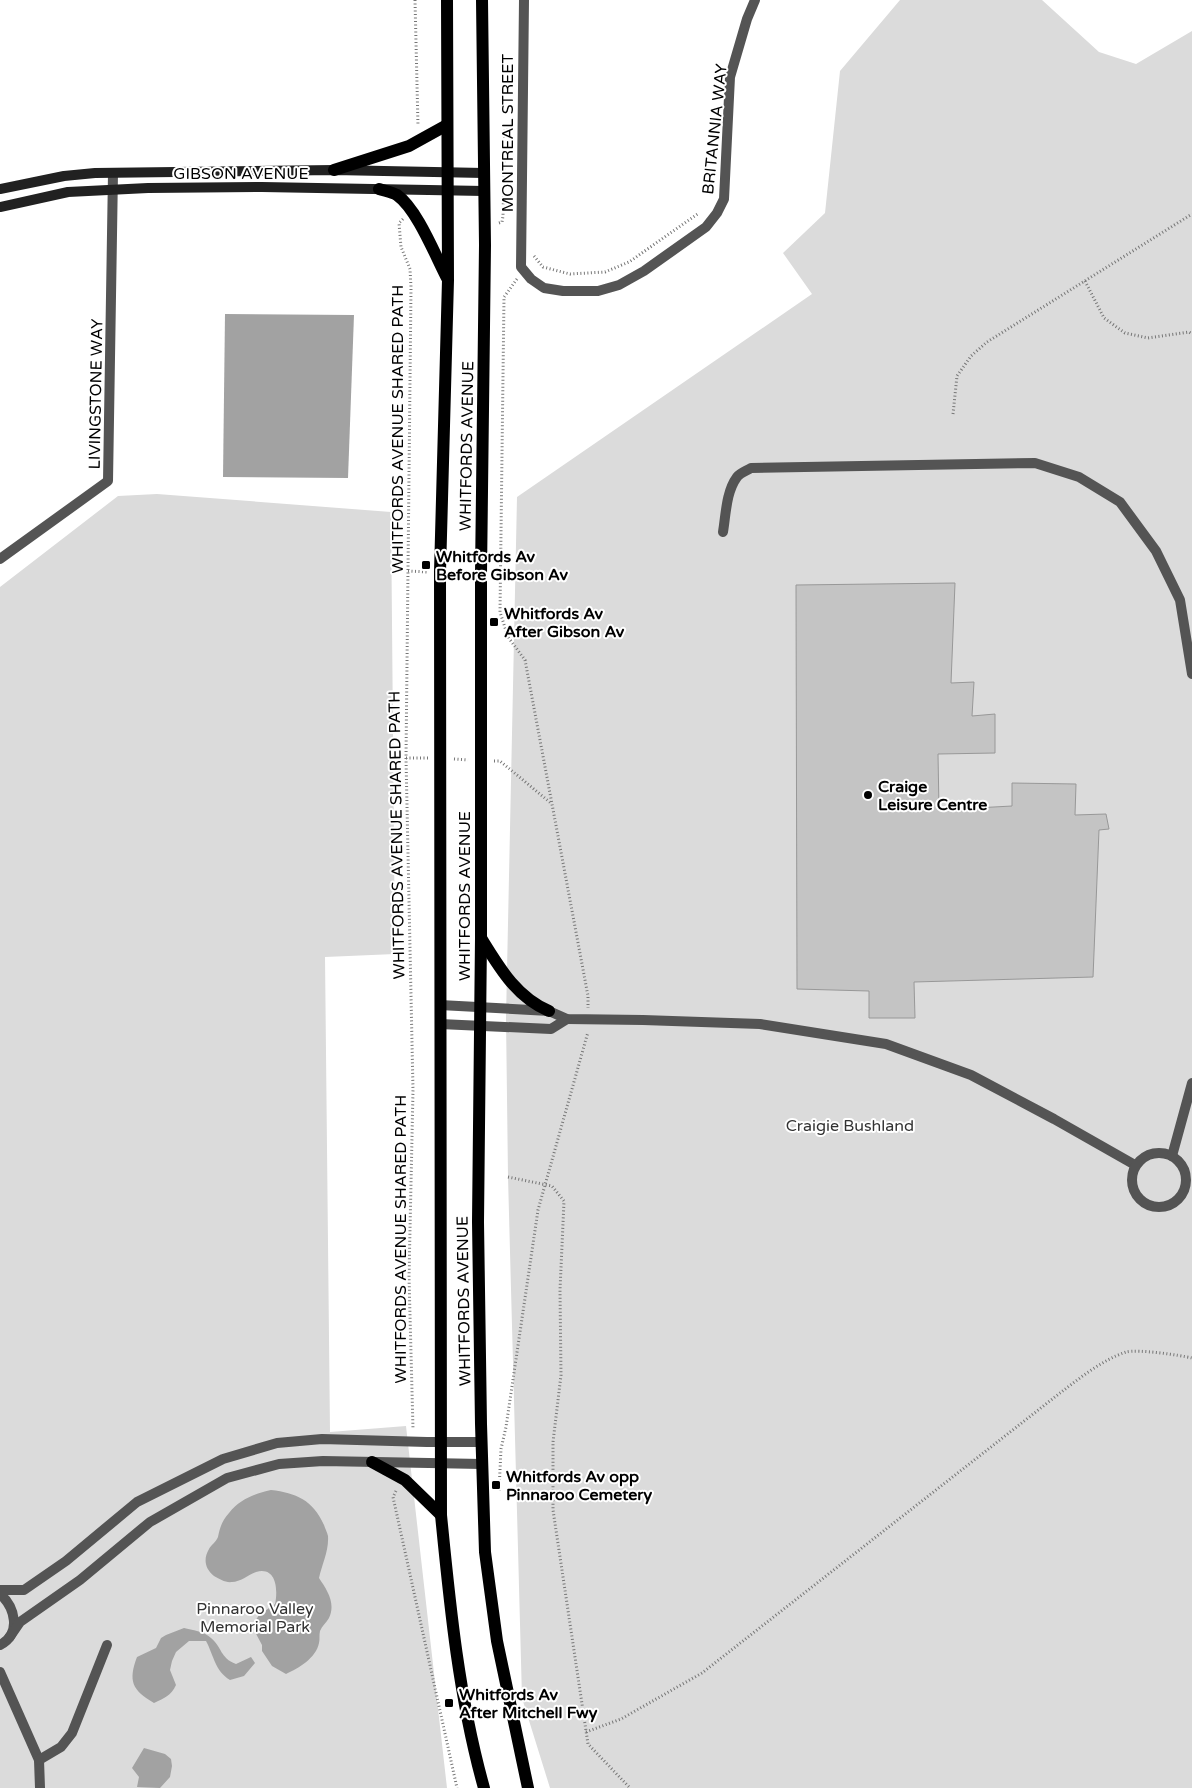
<svg xmlns="http://www.w3.org/2000/svg" width="1192" height="1788" font-family="'Varela Round',sans-serif">
  <style>
    .green { fill: #dbdbdb }
    .water { fill: #a2a2a2 }
    .building { fill: #c4c4c4; stroke: #989898 }
    .lines { fill: none; stroke-linecap: round; stroke-linejoin: round }
    .path { stroke: #767676; stroke-width: 3; stroke-dasharray: 1 2.5; stroke-linecap: butt }
    .service { stroke: #545454; stroke-width: 10 }
    .minor { stroke: #545454; stroke-width: 10 }
    .secondary { stroke: #212121; stroke-width: 10 }
    .primary { stroke: #000; stroke-width: 12 }
    .poi-dot { fill: #000; stroke: #fff; stroke-width: 2 }
    .labels { text-anchor: middle; stroke-width: 4; stroke-linejoin: round; paint-order: stroke }
    .street-label { font-size: 16px; fill: #000; stroke: #fff }
    .poi-label { font-size: 16px; font-weight: bold; fill: #000; stroke: #fff; text-anchor: start }
    .park-label { font-size: 16px; fill: #323232; stroke: #fff }
  </style>
  <rect width="100%" height="100%" fill="#fff"/>
  <g class="green">
    <path d="M 900,0 L 1042,0 L 1099,52 L 1136,64 L 1192,31 L 1192,1788 L 550,1788 L 522,1698 L 508,1177 L 506,1018 L 517,497 L 812,294 L 783,253 L 825,213 L 840,71 Z"/>
    <path d="M 157,494 L 391,512 L 395,954 L 325,957 L 330,1432 L 406,1426 L 447,1788 L 0,1788 L 0,587 L 118,496 Z"/>
  </g>
  <g class="water">
    <path d="M 225,314 L 354,315 L 348,478 L 223,477 Z"/>
    <path d="M 271,1490 C 296,1493 313,1500 324,1525 C 325,1528 327,1532 328,1536 C 329,1551 322,1564 319,1578 C 327,1590 336,1603 329,1618 C 326,1623 322,1626 320,1631 C 319,1635 320,1639 319,1643 C 316,1658 299,1668 286,1674 L 272,1666 L 262,1651 L 262,1645 L 254,1630 L 254,1623 L 259,1615 L 275,1604 C 278,1591 277,1566 256,1572 C 248,1575 240,1582 232,1582 C 226,1583 219,1579 214,1576 C 205,1569 203,1559 209,1549 C 211,1545 216,1542 218,1537 C 220,1527 222,1521 229,1513 C 240,1499 254,1494 271,1490 Z"/>
    <path d="M 184,1628 C 192,1630 204,1631 211,1638 C 222,1647 220,1658 236,1664 L 251,1657 L 255,1663 L 244,1676 L 230,1680 C 215,1671 214,1656 206,1641 L 189,1641 L 176,1652 L 172,1661 L 170,1670 L 176,1685 C 171,1696 164,1698 154,1703 C 132,1690 128,1681 137,1657 L 156,1648 L 161,1638 L 166,1635 Z"/>
    <path d="M 144,1748 L 165,1754 L 171,1759 L 172,1766 L 170,1777 L 160,1788 L 137,1787 L 139,1777 L 132,1768 Z"/>
  </g>
  <path class="building" d="M 955,583 L 951,683 L 974,682 L 972,716 L 995,714 L 995,753 L 938,754 L 939,810 L 1012,806 L 1012,783 L 1076,784 L 1075,815 L 1106,814 L 1109,829 L 1099,830 L 1093,977 L 914,982 L 915,1018 L 869,1018 L 869,991 L 797,989 L 796,585 Z"/>
  <g class="lines">
    <g class="path">
      <path d="M 415,0 L 418,126"/>
      <path d="M 403,219 L 399,223 L 401,247 L 410,269 L 411,287 L 406,758 L 413,1090 L 409,1277 L 413,1429"/>
      <path d="M 499,223 L 502,222 L 503,216 L 505,129 L 512,129"/>
      <path d="M 534,256 L 543,267 L 570,274 L 605,272 L 629,262 L 699,213"/>
      <path d="M 517,279 L 504,297 L 500,612 L 508,637 L 525,660 L 588,996 L 588,1008"/>
      <path d="M 1085,281 L 1104,318 L 1125,333 L 1148,338 L 1189,332 L 1192,334"/>
      <path d="M 953,414 L 957,376 L 971,356 L 987,342 L 1192,214"/>
      <path d="M 408,571 L 427,572"/>
      <path d="M 454,573 L 467,573"/>
      <path d="M 406,758 L 428,758"/>
      <path d="M 454,759 L 468,760"/>
      <path d="M 494,761 L 500,761 L 552,804"/>
      <path d="M 508,1177 L 552,1186 L 564,1201 L 560,1290 L 561,1375 L 553,1442 L 553,1510 L 588,1744 L 630,1788"/>
      <path d="M 396,1491 L 393,1497 L 457,1788"/>
      <path d="M 499,1491 L 501,1449 L 506,1427 L 538,1210 L 588,1032"/>
      <path d="M 586,1732 L 621,1719 L 702,1673 L 1060,1393 C 1080,1378 1102,1360 1126,1352 C 1138,1349 1179,1355 1192,1358"/>
    </g>
    <g class="service">
      <path d="M 723,532 C 726,514 726,492 737,477 C 740,473 746,471 751,468 L 1035,463 L 1079,477 L 1120,502 L 1156,551 L 1180,600 L 1192,674"/>
      <path d="M 440,1005 L 549,1011 L 567,1019 L 643,1020 L 760,1024 L 886,1044 L 971,1075 L 1054,1119 L 1135,1165"/>
      <path d="M 440,1024 L 551,1029 L 567,1019"/>
      <circle cx="1159" cy="1180" r="27"/>
      <path d="M 1172,1156 L 1192,1083"/>
      <path d="M 0,1594 C 15,1607 22,1634 0,1645"/>
      <path d="M 0,1672 L 39,1760 L 40,1788"/>
      <path d="M 39,1760 L 61,1747 L 72,1733 L 107,1645"/>
    </g>
    <g class="minor">
      <path d="M 524,0 L 521,267 L 531,279 L 544,288 L 563,291 L 598,291 L 619,285 L 644,271 L 706,227 L 717,213 L 724,199 L 730,77 L 747,19 L 755,0"/>
      <path d="M 0,559 L 108,481 L 113,173"/>
      <path d="M 0,1590 L 24,1590 L 66,1561 L 137,1502 L 223,1459 L 277,1443 L 322,1439 L 427,1442 L 481,1442"/>
      <path d="M 9,1638 L 20,1622 L 80,1580 L 150,1522 L 227,1478 L 279,1464 L 323,1461 L 482,1464"/>
    </g>
    <g class="secondary">
      <path d="M 0,189 L 64,176 L 95,173 L 334,170 L 484,173"/>
      <path d="M 0,207 L 68,192 L 148,188 L 262,187 L 484,191"/>
    </g>
    <g class="primary">
      <path d="M 447,0 L 448,280 L 440,572 L 441,1515 C 450,1607 459,1699 484,1788"/>
      <path d="M 482,0 L 485,245 L 481,574 L 481,938 L 478,1222 L 481,1424 L 485,1552 L 497,1641 L 528,1788"/>
      <path d="M 334,170 L 409,146 L 447,125"/>
      <path d="M 379,189 C 385,191 392,192 397,195 C 417,209 435,255 447,278"/>
      <path d="M 481,938 C 499,967 516,997 549,1011"/>
      <path d="M 372,1462 L 405,1480 L 441,1515"/>
    </g>
  </g>
  <g class="poi-dot">
    <rect x="421" y="560" width="10" height="10" rx="2.5"/>
    <rect x="489" y="617" width="10" height="10" rx="2.5"/>
    <circle cx="868" cy="795" r="5"/>
    <rect x="491" y="1480" width="10" height="10" rx="2.5"/>
    <rect x="444" y="1698" width="10" height="10" rx="2.5"/>
  </g>
  <g class="labels">
    <g class="street-label">
      <text transform="translate(714 129) rotate(-84)" y="6">BRITANNIA WAY</text>
      <text transform="translate(507 133) rotate(-90)" y="6">MONTREAL STREET</text>
      <text x="241" y="179">GIBSON AVENUE</text>
      <text transform="translate(95 394) rotate(-89)" y="6">LIVINGSTONE WAY</text>
      <text transform="translate(397 429) rotate(-90)" y="6">WHITFORDS AVENUE SHARED PATH</text>
      <text transform="translate(466 446) rotate(-89)" y="6">WHITFORDS AVENUE</text>
      <text transform="translate(396 835) rotate(-91)" y="6">WHITFORDS AVENUE SHARED PATH</text>
      <text transform="translate(464 896) rotate(-90)" y="6">WHITFORDS AVENUE</text>
      <text transform="translate(400 1239) rotate(-90)" y="6">WHITFORDS AVENUE SHARED PATH</text>
      <text transform="translate(463 1301) rotate(-91)" y="6">WHITFORDS AVENUE</text>
    </g>
    <g class="poi-label">
      <text x="436" y="562">Whitfords Av<tspan x="436" dy="18">Before Gibson Av</tspan></text>
      <text x="504" y="619">Whitfords Av<tspan x="504" dy="18">After Gibson Av</tspan></text>
      <text x="878" y="792">Craige<tspan x="878" dy="18">Leisure Centre</tspan></text>
      <text x="506" y="1482">Whitfords Av opp<tspan x="506" dy="18">Pinnaroo Cemetery</tspan></text>
      <text x="459" y="1700">Whitfords Av<tspan x="459" dy="18">After Mitchell Fwy</tspan></text>
    </g>
    <g class="park-label">
      <text x="850" y="1131">Craigie Bushland</text>
      <text x="255" y="1614">Pinnaroo Valley<tspan x="255" dy="18">Memorial Park</tspan></text>
    </g>
  </g>
</svg>
